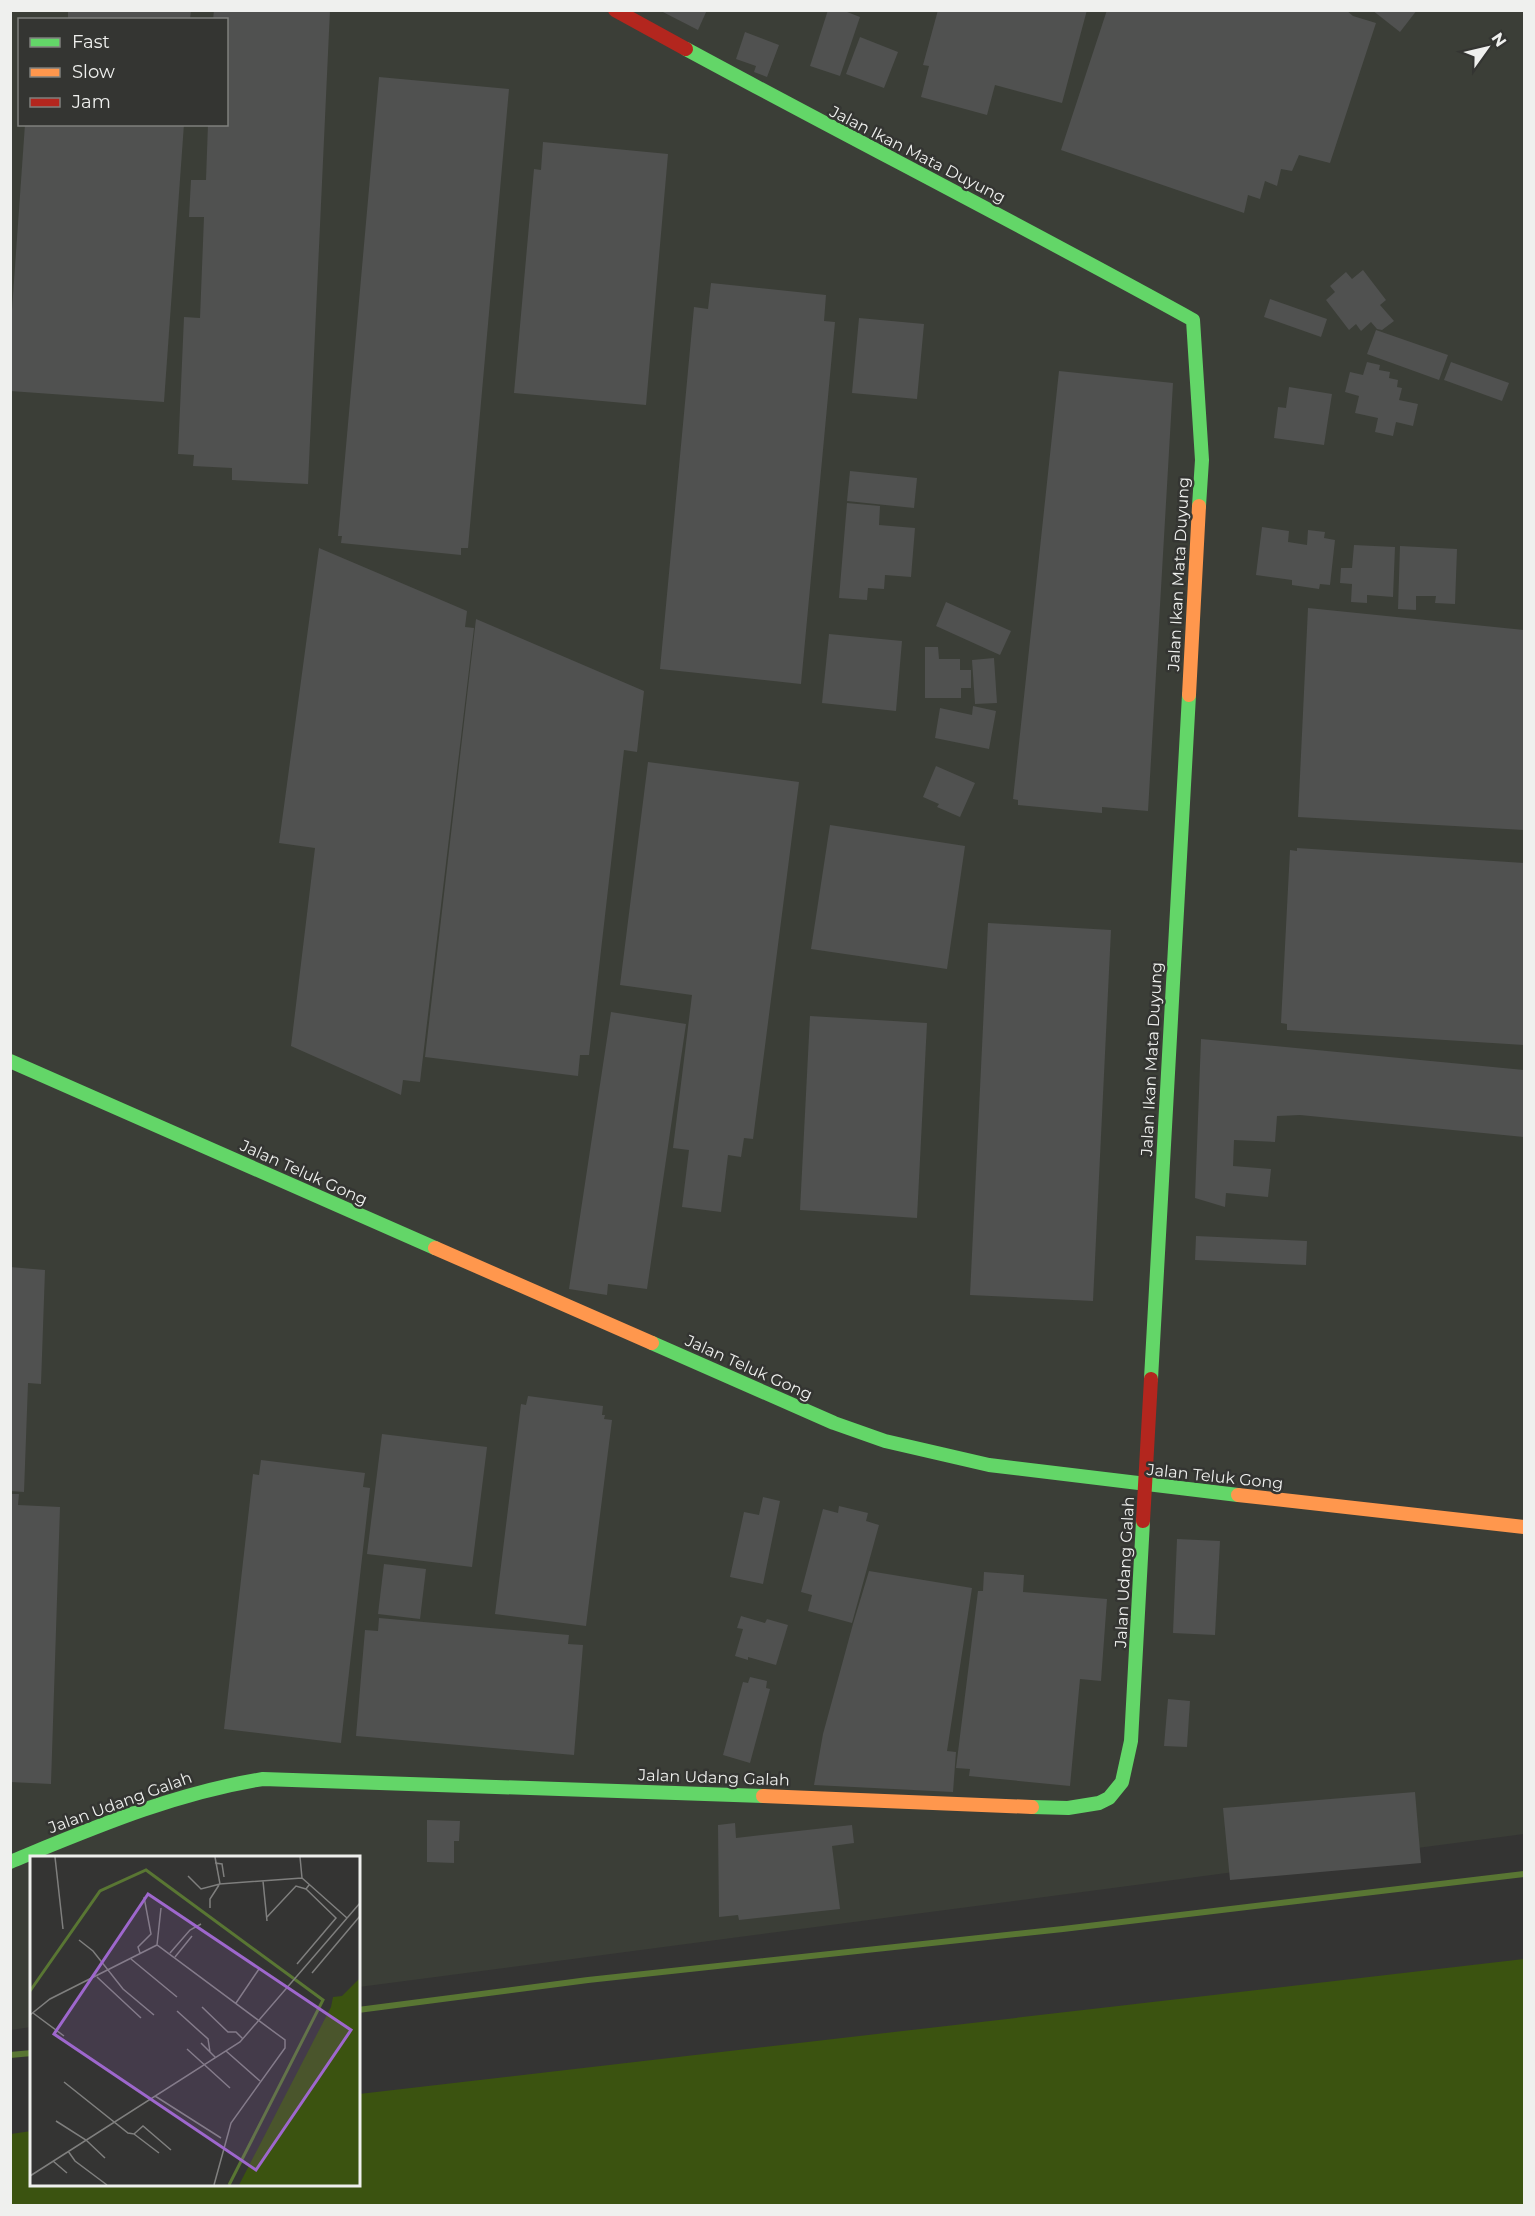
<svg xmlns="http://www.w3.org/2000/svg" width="1535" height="2216" font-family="Montserrat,sans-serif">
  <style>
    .built { fill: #3b3e37; fill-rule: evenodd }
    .green { fill: #3b5310 }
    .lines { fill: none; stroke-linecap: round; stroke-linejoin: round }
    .stream { stroke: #597633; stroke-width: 6 }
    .building { fill: #505150 }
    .fast { stroke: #63d668; stroke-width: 14 }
    .slow { stroke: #ff974d; stroke-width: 14 }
    .jam { stroke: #b3261e; stroke-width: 14 }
    .labels { text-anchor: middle; stroke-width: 5; stroke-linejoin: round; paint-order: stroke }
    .street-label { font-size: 16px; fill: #eff0ee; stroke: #343532 }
    .inset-river { fill: none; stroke: #597633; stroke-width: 3 }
    .inset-road { fill: none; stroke: #7f7f7e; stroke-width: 1.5 }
    .view { fill: #9e67cd; fill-opacity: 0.15; stroke: #9e67cd; stroke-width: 3 }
    .inset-edge { fill: none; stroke: #eff0ee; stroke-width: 3 }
  </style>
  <rect width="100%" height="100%" fill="#343433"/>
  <path class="built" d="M 10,11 L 1524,11 L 1524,1834 L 359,1987 L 358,1858 L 32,1858 L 31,2027 L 11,2030 ZM 20,20 L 226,20 L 226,124 L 20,124 Z"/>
  <path class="green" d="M 1524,1959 L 1524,2205 L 11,2205 L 11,2134 L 31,2131 L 32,2184 L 358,2184 L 359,2094 Z"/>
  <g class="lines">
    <g class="stream">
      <path d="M 358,2010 L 588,1980 L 1063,1929 L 1524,1874"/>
      <path d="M 10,2055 L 32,2053"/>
    </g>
  </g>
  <g class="building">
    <path d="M 68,10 L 191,10 L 190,20 L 68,20 Z"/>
    <path d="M 214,10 L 330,10 L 308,484 L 232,480 L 232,468 L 193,466 L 194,455 L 178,454 L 184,317 L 200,318 L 204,217 L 189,217 L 191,180 L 206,180 L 208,124 L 226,124 L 226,20 L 213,20 Z"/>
    <path d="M 659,10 L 707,10 L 698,30 Z"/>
    <path d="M 828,10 L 842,10 L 860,17 L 840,76 L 810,66 Z"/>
    <path d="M 938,10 L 1087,10 L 1062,103 L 995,85 L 987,115 L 921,97 L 929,66 L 923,65 Z"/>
    <path d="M 1107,10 L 1346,10 L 1353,16 L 1376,23 L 1330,163 L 1299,155 L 1292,171 L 1281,169 L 1277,186 L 1265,181 L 1260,199 L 1248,195 L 1244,213 L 1061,150 Z"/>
    <path d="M 1372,10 L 1417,10 L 1400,32 Z"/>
    <path d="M 745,32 L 779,45 L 767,77 L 754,72 L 756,66 L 736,59 Z"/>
    <path d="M 860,37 L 898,52 L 884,88 L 846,74 Z"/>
    <path d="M 379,77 L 509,89 L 468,548 L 461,548 L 461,555 L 341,543 L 342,536 L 338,536 Z"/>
    <path d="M 25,124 L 184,124 L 164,402 L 10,391 L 10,338 Z"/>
    <path d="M 543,142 L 668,154 L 646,405 L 514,393 L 534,169 L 541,170 Z"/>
    <path d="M 1363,270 L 1386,300 L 1380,305 L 1394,321 L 1382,330 L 1377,329 L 1371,322 L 1361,331 L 1356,324 L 1349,330 L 1326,300 L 1335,292 L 1330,286 L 1346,272 L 1352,279 Z"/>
    <path d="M 711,283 L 826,295 L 824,321 L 835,322 L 801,684 L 660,669 L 694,307 L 708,309 Z"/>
    <path d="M 1270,299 L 1327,319 L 1321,337 L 1264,317 Z"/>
    <path d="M 859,318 L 924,324 L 917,399 L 852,393 Z"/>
    <path d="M 1376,330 L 1448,355 L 1439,380 L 1367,354 Z"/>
    <path d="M 1367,362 L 1380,365 L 1379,370 L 1390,372 L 1389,378 L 1398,380 L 1397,387 L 1402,388 L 1399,400 L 1418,404 L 1413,426 L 1396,422 L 1393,436 L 1375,432 L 1378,418 L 1355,413 L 1359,396 L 1345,392 L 1350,372 L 1363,375 Z"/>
    <path d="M 1451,362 L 1509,383 L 1502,401 L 1444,380 Z"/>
    <path d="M 1059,371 L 1173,383 L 1148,811 L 1102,807 L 1102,813 L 1018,805 L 1018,800 L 1013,799 Z"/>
    <path d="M 1289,387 L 1332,394 L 1324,445 L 1274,438 L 1278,407 L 1286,408 Z"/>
    <path d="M 850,471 L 917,478 L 914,508 L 847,501 Z"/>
    <path d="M 847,503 L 880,506 L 879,525 L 915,528 L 911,577 L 885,575 L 884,589 L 868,588 L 867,600 L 839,598 Z"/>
    <path d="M 1262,527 L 1289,531 L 1288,542 L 1307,545 L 1308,530 L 1325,532 L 1324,538 L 1335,540 L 1330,585 L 1320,584 L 1319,589 L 1292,585 L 1292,580 L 1256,575 Z"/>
    <path d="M 1354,545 L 1395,547 L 1393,597 L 1367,595 L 1367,603 L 1351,602 L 1352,584 L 1340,583 L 1341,568 L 1352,568 Z"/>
    <path d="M 1400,546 L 1457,549 L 1455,604 L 1435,603 L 1436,596 L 1416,596 L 1416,610 L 1398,609 Z"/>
    <path d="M 319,548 L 467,611 L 465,627 L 474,628 L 420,1082 L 403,1080 L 401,1095 L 291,1046 L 315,848 L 279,843 Z"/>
    <path d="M 946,602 L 1011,631 L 1000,655 L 936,626 Z"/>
    <path d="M 1308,608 L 1524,630 L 1524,830 L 1298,817 Z"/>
    <path d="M 476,619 L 644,691 L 637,752 L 624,750 L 589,1055 L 580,1055 L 578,1076 L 425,1057 Z"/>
    <path d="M 829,634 L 902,641 L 896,711 L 822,703 Z"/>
    <path d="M 925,647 L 938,647 L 939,659 L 960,659 L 960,670 L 971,670 L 971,688 L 961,688 L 961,698 L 925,698 Z"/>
    <path d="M 994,658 L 997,703 L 975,704 L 972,660 Z"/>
    <path d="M 973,706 L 996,711 L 989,749 L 935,738 L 940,708 L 972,715 Z"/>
    <path d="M 648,762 L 799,782 L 753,1139 L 744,1138 L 741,1157 L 728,1155 L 721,1212 L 682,1207 L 689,1150 L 673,1148 L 692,995 L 620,985 Z"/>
    <path d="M 936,766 L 975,783 L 960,817 L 937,807 L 939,804 L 923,797 Z"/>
    <path d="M 830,825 L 965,846 L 947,969 L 811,949 Z"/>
    <path d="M 1297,848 L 1524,863 L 1524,1045 L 1287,1030 L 1287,1024 L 1281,1023 L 1290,850 L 1297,851 Z"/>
    <path d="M 988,923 L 1111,930 L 1093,1301 L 970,1295 Z"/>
    <path d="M 611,1012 L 686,1024 L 647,1289 L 608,1284 L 607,1295 L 569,1289 Z"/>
    <path d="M 810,1016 L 927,1023 L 917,1218 L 800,1210 Z"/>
    <path d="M 1201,1039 L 1524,1070 L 1524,1137 L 1300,1115 L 1277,1116 L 1275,1142 L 1234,1140 L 1233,1166 L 1271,1169 L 1268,1197 L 1226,1193 L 1225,1207 L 1195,1198 Z"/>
    <path d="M 1196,1236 L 1307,1241 L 1306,1265 L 1195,1260 Z"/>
    <path d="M 10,1267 L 45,1270 L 41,1384 L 28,1383 L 24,1492 L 10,1491 Z"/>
    <path d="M 528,1396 L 603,1406 L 602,1415 L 605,1415 L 604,1419 L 612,1420 L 586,1626 L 495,1614 L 521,1404 L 526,1405 Z"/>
    <path d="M 382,1434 L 487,1447 L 472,1567 L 367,1554 Z"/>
    <path d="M 261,1460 L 365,1473 L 363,1487 L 370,1488 L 341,1743 L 224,1729 L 253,1474 L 259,1475 Z"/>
    <path d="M 10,1494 L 19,1494 L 18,1505 L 60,1507 L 51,1784 L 10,1782 Z"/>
    <path d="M 763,1497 L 780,1501 L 763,1584 L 730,1577 L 744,1512 L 759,1515 Z"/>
    <path d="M 839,1506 L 868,1513 L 866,1521 L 879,1525 L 852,1623 L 808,1611 L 812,1595 L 801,1592 L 823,1509 L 838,1513 Z"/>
    <path d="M 1177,1539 L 1220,1541 L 1215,1635 L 1173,1633 Z"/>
    <path d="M 384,1564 L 426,1569 L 420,1619 L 378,1614 Z"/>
    <path d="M 869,1571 L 972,1588 L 947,1751 L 956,1752 L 953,1792 L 814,1785 L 823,1734 L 853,1624 Z"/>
    <path d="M 984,1572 L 1024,1575 L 1023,1592 L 1107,1599 L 1101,1681 L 1080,1679 L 1070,1786 L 969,1776 L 970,1769 L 956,1768 L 978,1591 L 983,1591 Z"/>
    <path d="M 741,1616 L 765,1623 L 767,1619 L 788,1625 L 776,1665 L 748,1657 L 748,1660 L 735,1656 L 743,1629 L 737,1628 Z"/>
    <path d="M 379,1618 L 569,1635 L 568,1644 L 583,1645 L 574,1755 L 356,1736 L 365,1630 L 378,1631 Z"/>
    <path d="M 750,1677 L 767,1681 L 766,1688 L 770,1689 L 750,1763 L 723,1755 L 743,1682 L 748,1683 Z"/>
    <path d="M 1168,1699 L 1190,1701 L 1187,1747 L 1164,1746 Z"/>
    <path d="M 1415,1792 L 1421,1863 L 1230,1880 L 1223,1808 Z"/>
    <path d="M 427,1820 L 460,1821 L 459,1841 L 454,1841 L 454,1863 L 427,1862 Z"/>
    <path d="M 735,1823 L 736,1838 L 852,1825 L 854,1843 L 832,1846 L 840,1909 L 739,1920 L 738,1915 L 719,1917 L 718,1825 Z"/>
  </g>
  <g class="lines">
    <g class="fast">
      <path d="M 686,49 C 854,140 1025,227 1193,320 L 1202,460 L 1199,506"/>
      <path d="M 10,1061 L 435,1248"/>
      <path d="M 652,1343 L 834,1423 L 885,1441 L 989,1465 L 1238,1495"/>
      <path d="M 1151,1379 L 1189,695"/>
      <path d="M 1032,1807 L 1068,1808 L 1099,1803 L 1109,1798 L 1122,1782 L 1131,1741 L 1143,1521"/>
      <path d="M 10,1862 C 93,1828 174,1793 263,1779 L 763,1796"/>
    </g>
    <g class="slow">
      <path d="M 1189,695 L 1199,506"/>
      <path d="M 435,1248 L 652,1343"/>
      <path d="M 1238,1495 L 1524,1527"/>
      <path d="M 763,1796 L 1032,1807"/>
    </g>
    <g class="jam">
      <path d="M 615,10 L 686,49"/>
      <path d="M 1143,1521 L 1151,1379"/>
    </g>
  </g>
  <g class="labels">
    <g class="street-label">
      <text transform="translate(918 154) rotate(27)" y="6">Jalan Ikan Mata Duyung</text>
      <text transform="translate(1178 574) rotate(-87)" y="6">Jalan Ikan Mata Duyung</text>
      <text transform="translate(1151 1059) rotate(-87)" y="6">Jalan Ikan Mata Duyung</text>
      <text transform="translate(304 1172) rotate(24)" y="6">Jalan Teluk Gong</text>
      <text transform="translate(749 1367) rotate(24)" y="6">Jalan Teluk Gong</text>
      <text transform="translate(1215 1476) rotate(6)" y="6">Jalan Teluk Gong</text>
      <text transform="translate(1124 1572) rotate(-87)" y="6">Jalan Udang Galah</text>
      <text transform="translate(714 1777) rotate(2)" y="6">Jalan Udang Galah</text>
      <text transform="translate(120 1802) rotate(-20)" y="6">Jalan Udang Galah</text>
    </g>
  </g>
  <g transform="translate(30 1856)">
    <rect width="330" height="330" fill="#343433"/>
    <path d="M 330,122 L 330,329 L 209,329 L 301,151 L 303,141 L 312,140 Z" fill="#3b5310"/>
    <path class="inset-river" d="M 0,135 L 70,35 L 116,14 L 293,144 L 199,329"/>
    <path class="inset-road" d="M 25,1 L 33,73M 185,1 L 190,28 L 272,22M 270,1 L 272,22 L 317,62M 185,7 L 192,8 L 194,21M 158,20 L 171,33 L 190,28M 233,25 L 237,65M 180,52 L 180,43 L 189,29M 237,61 L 266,30 L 276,33M 49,84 L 63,95 L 93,133 L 124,159M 127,89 L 131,52M 110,97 L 108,91 L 121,78 L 114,41M 140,97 L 160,74 L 171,68M 145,101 L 162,80M 101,103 L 147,141M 267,108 L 306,62 L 276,33 L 279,29M 282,117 L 330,60M 67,121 L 111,162M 206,147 L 229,113M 172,151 L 198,176 L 206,176 L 213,183M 147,155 L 178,183 L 180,196M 3,157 L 34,180M 0,159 L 20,143 L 127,89 L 255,184 L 255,192 L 201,267 L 184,329M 171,187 L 186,202M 157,193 L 200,232M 196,195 L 230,225M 34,226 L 98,277 L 104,278 L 113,270 L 141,294M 125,240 L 191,282M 26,265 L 56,284 L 75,302M 104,278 L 129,297M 38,295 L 45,305 L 77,329M 23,305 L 37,317M 0,320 L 210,186 L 330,47"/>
    <path class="view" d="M 118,38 L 321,174 L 226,314 L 24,178 Z"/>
    <rect width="330" height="330" class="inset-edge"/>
  </g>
  <rect width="1535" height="2216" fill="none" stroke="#eff0ee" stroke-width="24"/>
  <rect x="18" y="18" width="210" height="108" fill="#343532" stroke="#7f807d" stroke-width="1.5"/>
  <rect x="30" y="38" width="30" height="9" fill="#63d668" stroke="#7f807d" stroke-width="1.5"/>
  <text x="72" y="48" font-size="18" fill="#eff0ee">Fast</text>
  <rect x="30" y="68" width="30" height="9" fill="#ff974d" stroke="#7f807d" stroke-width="1.5"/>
  <text x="72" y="78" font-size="18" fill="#eff0ee">Slow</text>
  <rect x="30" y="98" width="30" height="9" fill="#b3261e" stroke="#7f807d" stroke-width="1.5"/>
  <text x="72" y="108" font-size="18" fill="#eff0ee">Jam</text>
  <g transform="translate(1487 48) rotate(56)" stroke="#343532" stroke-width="4.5" paint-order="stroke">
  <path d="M0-4.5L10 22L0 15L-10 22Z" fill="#eff0ee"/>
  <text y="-9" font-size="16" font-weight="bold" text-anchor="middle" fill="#eff0ee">N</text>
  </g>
</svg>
